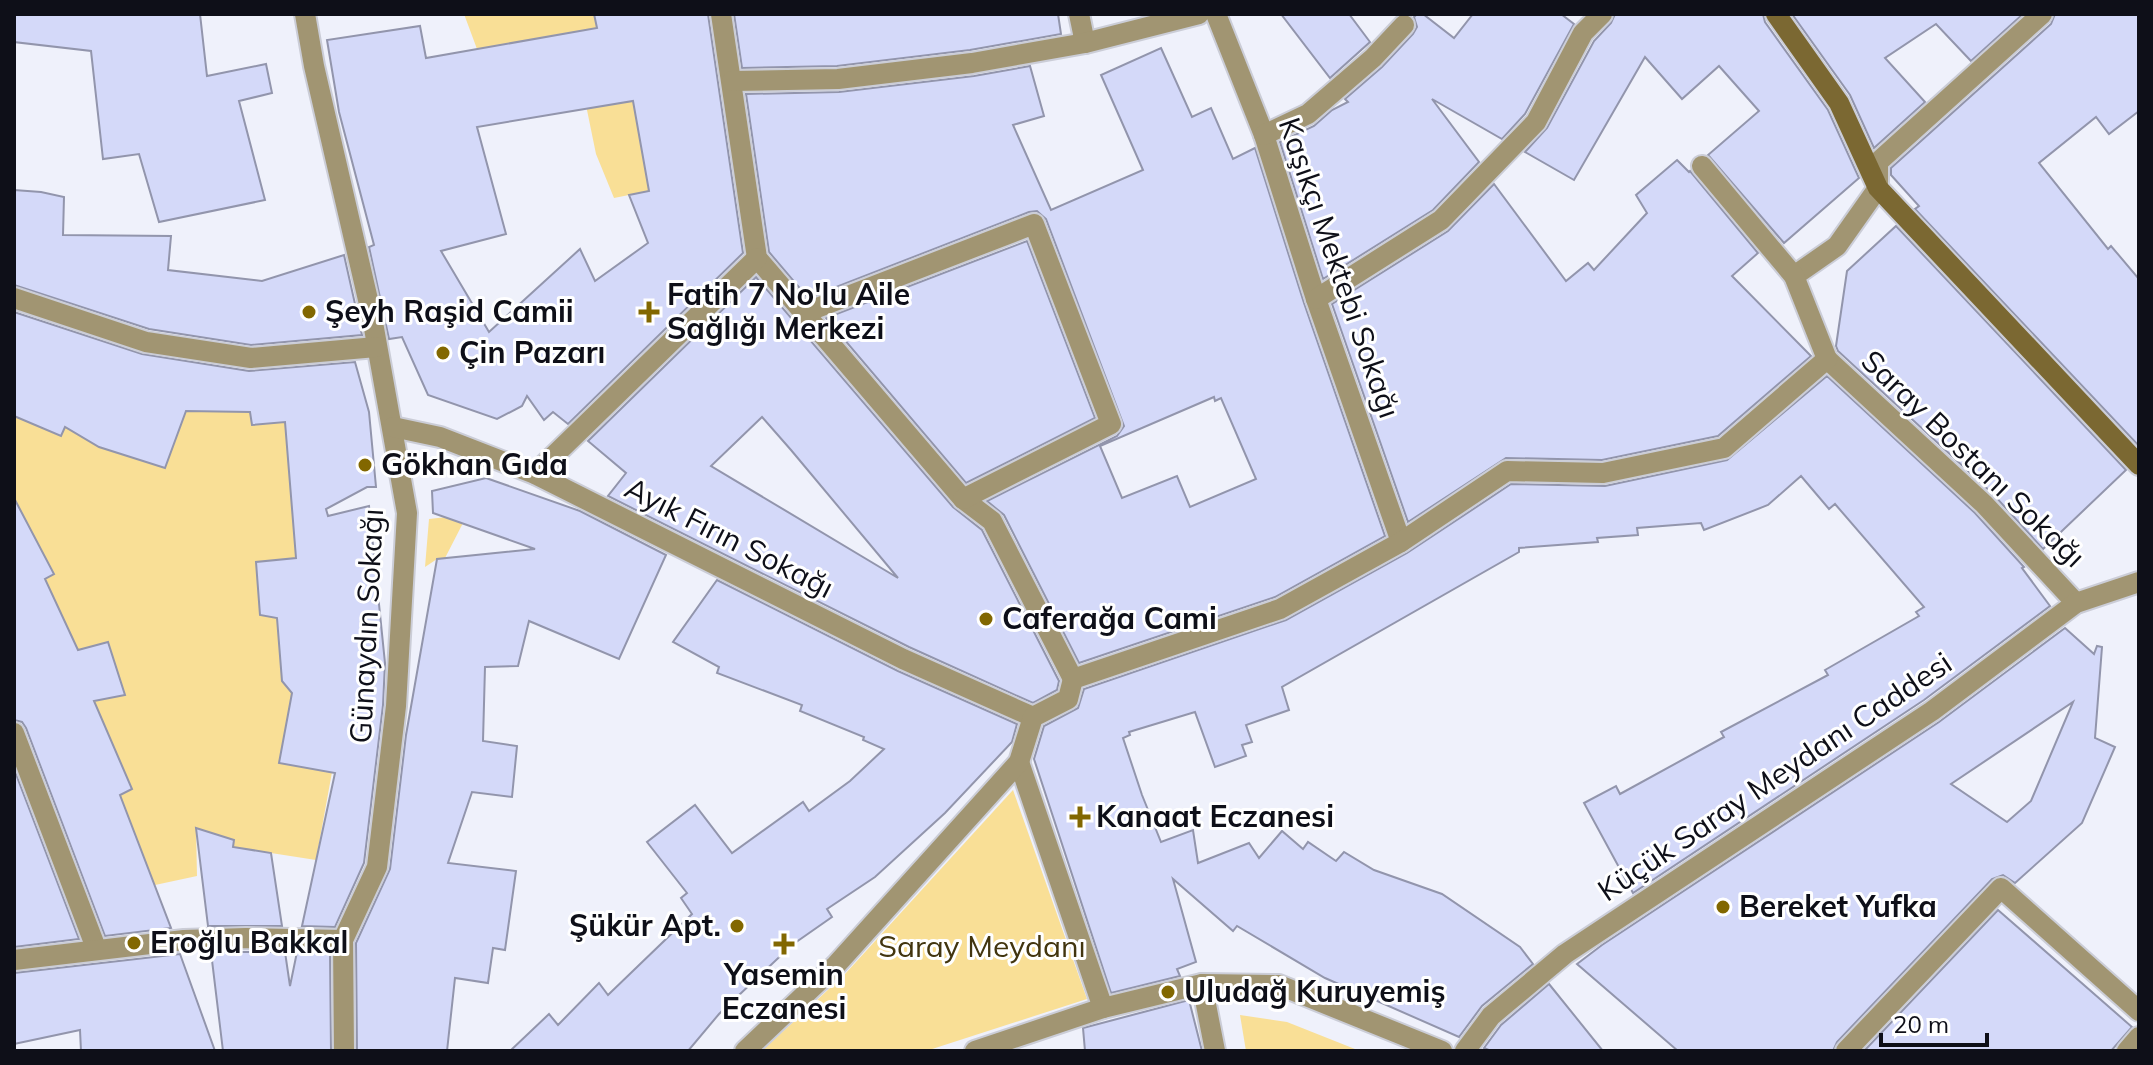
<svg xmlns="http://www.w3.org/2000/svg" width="2153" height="1065" font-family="Mulish,sans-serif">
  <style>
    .green { fill: #f9df96 }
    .building { fill: #d4d9f9; stroke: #9295ac; stroke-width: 2; fill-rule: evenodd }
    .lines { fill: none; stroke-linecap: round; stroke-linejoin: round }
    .minor-casing { stroke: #cbcdd7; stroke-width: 24 }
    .secondary-casing { stroke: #cbcdd7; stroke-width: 24 }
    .minor { stroke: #a19572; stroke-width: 20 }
    .secondary { stroke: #7b6832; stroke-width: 20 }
    .poi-dot { fill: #826700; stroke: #fff; stroke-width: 3 }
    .labels { text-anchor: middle; stroke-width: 6; stroke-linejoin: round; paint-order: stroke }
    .street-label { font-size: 30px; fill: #0e0f18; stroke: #fff }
    .poi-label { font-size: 30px; font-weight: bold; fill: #0e0f18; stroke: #fff; text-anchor: start }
    .park-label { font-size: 30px; fill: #42350f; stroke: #fff }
  </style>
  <rect width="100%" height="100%" fill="#eff1fb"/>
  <g class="green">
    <path d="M 464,14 L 594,14 L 599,39 L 633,100 L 649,191 L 614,198 L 596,154 L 571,32 L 477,49 Z"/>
    <path d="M 172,411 L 250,412 L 253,425 L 291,421 L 289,475 L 298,558 L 256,562 L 260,615 L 283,619 L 282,681 L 292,693 L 279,762 L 332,772 L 316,860 L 271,853 L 232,857 L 234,840 L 196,829 L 197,876 L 155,885 L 120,795 L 132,788 L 94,701 L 124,694 L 109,643 L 61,655 L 69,632 L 45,579 L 54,573 L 14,501 L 14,416 L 61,436 L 65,427 L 123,444 L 121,454 L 165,468 L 176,438 Z"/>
    <path d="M 447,517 L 463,523 L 445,558 L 437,559 L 425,567 L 429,519 Z"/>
    <path d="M 1013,790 L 1087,999 L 926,1051 L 762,1051 L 845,974 Z"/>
    <path d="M 1240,1015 L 1287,1022 L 1360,1051 L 1246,1051 Z"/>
  </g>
  <g class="building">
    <path d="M 14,14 L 200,14 L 207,76 L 266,64 L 272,93 L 239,101 L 265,200 L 159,222 L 139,154 L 103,159 L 91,51 L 14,42 Z"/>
    <path d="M 594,14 L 708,14 L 743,253 L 568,424 L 553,412 L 544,420 L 527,396 L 522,406 L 497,419 L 428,395 L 402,337 L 389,339 L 369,247 L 374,245 L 339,112 L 327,40 L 420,26 L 426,58 L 597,28 ZM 633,101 L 649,191 L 629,195 L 648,243 L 595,281 L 580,249 L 489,332 L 441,251 L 506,234 L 477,127 Z"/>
    <path d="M 734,14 L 1058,14 L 1061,34 L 970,50 L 837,66 L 742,68 Z"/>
    <path d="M 1281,14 L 1349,14 L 1370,42 L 1330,78 Z"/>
    <path d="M 1417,14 L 1423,14 L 1454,38 L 1473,14 L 1561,14 L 1574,24 L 1525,114 L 1502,139 L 1432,99 L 1479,162 L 1433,210 L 1323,279 L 1280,142 L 1314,126 L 1332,110 L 1348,102 L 1345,99 L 1382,67 L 1413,34 L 1417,27 L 1414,17 Z"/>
    <path d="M 1615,14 L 1763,14 L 1765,22 L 1828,110 L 1859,178 L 1784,243 L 1708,155 L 1759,111 L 1719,66 L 1682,99 L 1645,57 L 1574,180 L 1525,152 L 1547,128 L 1594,41 L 1611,23 Z"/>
    <path d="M 1792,14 L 2023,14 L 1971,61 L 1936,24 L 1885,58 L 1925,102 L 1874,148 L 1850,95 Z"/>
    <path d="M 2055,14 L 2139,14 L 2139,111 L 2109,134 L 2096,117 L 2039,163 L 2108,249 L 2111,246 L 2139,279 L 2139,446 L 1915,209 L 1919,206 L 1891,175 L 1891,168 L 2051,24 Z"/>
    <path d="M 1161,48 L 1192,117 L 1211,108 L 1233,159 L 1255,148 L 1304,303 L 1385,536 L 1275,597 L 1079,663 L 1004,515 L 987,501 L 1117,436 L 1124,426 L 1046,219 L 1037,211 L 1029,212 L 808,298 L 769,252 L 746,94 L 839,92 L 974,76 L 1030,66 L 1044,116 L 1013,125 L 1051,210 L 1143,170 L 1101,75 ZM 1214,397 L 1215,401 L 1221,398 L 1256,479 L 1190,507 L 1177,476 L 1122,498 L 1100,446 Z"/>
    <path d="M 1677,160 L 1689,172 L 1690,171 L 1758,253 L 1732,276 L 1811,356 L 1718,436 L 1602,460 L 1506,458 L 1408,522 L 1332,304 L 1448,231 L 1494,184 L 1566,281 L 1588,263 L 1594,270 L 1647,213 L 1636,195 Z"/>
    <path d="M 14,190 L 41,192 L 64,197 L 63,235 L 171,236 L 168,270 L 262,281 L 344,255 L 362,335 L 251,345 L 149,329 L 14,285 Z"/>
    <path d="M 1896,226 L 2126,470 L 2043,549 L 1993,494 L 1838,351 L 1836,346 L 1847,271 Z"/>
    <path d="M 1027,241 L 1095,418 L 966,483 L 826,318 Z"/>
    <path d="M 756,277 L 953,507 L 982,530 L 1059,681 L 1057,690 L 1033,703 L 909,647 L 608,496 L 626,473 L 588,441 ZM 762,417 L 791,450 L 898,578 L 711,466 Z"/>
    <path d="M 14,312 L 142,354 L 249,371 L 355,362 L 369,412 L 376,487 L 367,487 L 326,509 L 328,516 L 369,506 L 385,663 L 383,705 L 364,863 L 335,927 L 302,926 L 335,773 L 279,763 L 292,693 L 282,681 L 277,618 L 260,615 L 256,562 L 296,558 L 285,422 L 252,425 L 250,412 L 186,411 L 165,468 L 99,447 L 65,427 L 61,436 L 14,416 Z"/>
    <path d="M 1827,376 L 1975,513 L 2024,567 L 2022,568 L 2050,606 L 1924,700 L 1633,893 L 1584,803 L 1616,786 L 1620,794 L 1724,737 L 1721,732 L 1828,675 L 1825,670 L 1919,616 L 1916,612 L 1924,607 L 1835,504 L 1829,509 L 1801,476 L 1768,505 L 1704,530 L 1701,523 L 1637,528 L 1638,535 L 1597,538 L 1598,542 L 1519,548 L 1519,552 L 1282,687 L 1289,710 L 1246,725 L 1252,742 L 1242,745 L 1246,756 L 1215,767 L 1195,712 L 1129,732 L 1130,735 L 1123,738 L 1142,795 L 1161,842 L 1193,830 L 1198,863 L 1249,843 L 1259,858 L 1282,831 L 1303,849 L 1308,842 L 1336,861 L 1344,852 L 1374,870 L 1442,894 L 1520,947 L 1533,964 L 1482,1006 L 1459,1037 L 1325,978 L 1237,926 L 1233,931 L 1173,879 L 1196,962 L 1177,969 L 1180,976 L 1111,993 L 1034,759 L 1044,726 L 1078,708 L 1084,689 L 1286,620 L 1407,553 L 1511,484 L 1605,486 L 1727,460 Z"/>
    <path d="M 486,478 L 580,511 L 666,555 L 619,659 L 529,621 L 518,666 L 485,667 L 483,741 L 517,746 L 512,797 L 472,792 L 448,863 L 516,871 L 505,950 L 493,948 L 488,983 L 455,978 L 447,1051 L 357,1051 L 356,943 L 390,869 L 406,735 L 437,559 L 535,549 L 433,513 L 432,491 Z"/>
    <path d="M 14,498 L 54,574 L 45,579 L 78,650 L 108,642 L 125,695 L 94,701 L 132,789 L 120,795 L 171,928 L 105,936 L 26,728 L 22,722 L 14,720 Z"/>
    <path d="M 717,580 L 898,671 L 1017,724 L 1012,742 L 945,813 L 875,877 L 827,909 L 832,917 L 792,945 L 719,1014 L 688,1051 L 510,1051 L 549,1014 L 558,1025 L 599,983 L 608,995 L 692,914 L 681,898 L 687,893 L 647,842 L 695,805 L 732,853 L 803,802 L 809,811 L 850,781 L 884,749 L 863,740 L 864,737 L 800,711 L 802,705 L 717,673 L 719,667 L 673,642 Z"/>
    <path d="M 2065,628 L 2094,654 L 2097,646 L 2102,647 L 2095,738 L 2115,747 L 2082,823 L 2015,883 L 2003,875 L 1992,879 L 1837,1042 L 1833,1051 L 1678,1051 L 1577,964 L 1602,945 L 1939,722 ZM 2073,702 L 2031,801 L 2007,822 L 1951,784 Z"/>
    <path d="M 14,769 L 79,939 L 14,947 Z"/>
    <path d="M 196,828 L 234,840 L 233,847 L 271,853 L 282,926 L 208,926 Z"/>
    <path d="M 1998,910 L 2132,1027 L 2111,1051 L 1864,1051 Z"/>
    <path d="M 211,952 L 285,952 L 290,986 L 297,952 L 330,953 L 331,1051 L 223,1051 Z"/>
    <path d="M 180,954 L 215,1051 L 81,1051 L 80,1030 L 14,1044 L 14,973 Z"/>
    <path d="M 1549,984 L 1603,1051 L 1491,1051 L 1484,1048 L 1501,1025 Z"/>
    <path d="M 1189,1000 L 1202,1051 L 1085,1051 L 1083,1028 Z"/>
  </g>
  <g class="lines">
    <defs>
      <g id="minor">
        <path d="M 305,14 L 314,66 L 372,317 L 407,513 L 396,706 L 377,867 L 343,940 L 344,1051"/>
        <path d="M 721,14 L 757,258 L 963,499 L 992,521 L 1073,679"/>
        <path d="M 1079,14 L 1085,43"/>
        <path d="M 1216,14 L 1264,135 L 1316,299 L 1401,542"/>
        <path d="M 732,81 L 838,79 L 972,63 L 1085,43 L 1199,14"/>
        <path d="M 1264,135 L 1308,114 L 1373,58 L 1404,25"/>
        <path d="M 1794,276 L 1837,246 L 1878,188 L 1878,162 L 2042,14"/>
        <path d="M 14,298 L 146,342 L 251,358 L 376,347"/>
        <path d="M 1316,299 L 1441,220 L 1536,122 L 1583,33 L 1602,14"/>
        <path d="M 804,313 L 1034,224 L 1111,424 L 963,499"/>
        <path d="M 1827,359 L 1984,504 L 2076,603"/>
        <path d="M 393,427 L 440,437 L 535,474 L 903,659 L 1033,717"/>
        <path d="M 535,474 L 757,258"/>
        <path d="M 14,733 L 96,948"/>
        <path d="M 1019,762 L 1103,1008"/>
        <path d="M 14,960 L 184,940 L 246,938 L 343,940"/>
        <path d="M 1202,984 L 1215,1051"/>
        <path d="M 745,1051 L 836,965 L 1019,762 L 1033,717 L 1068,699 L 1073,679 L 1280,609 L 1401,542 L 1507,471 L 1603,473 L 1724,448 L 1827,359 L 1794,276 L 1702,166"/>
        <path d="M 975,1051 L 1103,1008 L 1202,984 L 1279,985 L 1442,1051"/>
        <path d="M 1465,1051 L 1491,1016 L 1565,954 L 1932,711 L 2076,603 L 2139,582"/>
        <path d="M 1846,1051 L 2001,888 L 2139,1011"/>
        <path d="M 2127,1051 L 2139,1037"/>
      </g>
      <path id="secondary" d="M 1776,14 L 1839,103 L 1878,188 L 2139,465"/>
    </defs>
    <use href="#minor" class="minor-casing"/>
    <use href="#secondary" class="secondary-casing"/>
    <use href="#minor" class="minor"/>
    <use href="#secondary" class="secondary"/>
  </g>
  <g class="poi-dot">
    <circle cx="309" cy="312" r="8"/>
    <path d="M645 300h8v8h8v8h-8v8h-8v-8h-8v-8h8z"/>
    <circle cx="443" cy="353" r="8"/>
    <circle cx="365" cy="465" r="8"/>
    <circle cx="986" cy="619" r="8"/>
    <path d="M1076 805h8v8h8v8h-8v8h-8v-8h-8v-8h8z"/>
    <circle cx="1723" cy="907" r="8"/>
    <circle cx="737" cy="926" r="8"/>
    <circle cx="134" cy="943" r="8"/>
    <path d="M780 932h8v8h8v8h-8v8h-8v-8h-8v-8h8z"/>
    <circle cx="1168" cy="992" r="8"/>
  </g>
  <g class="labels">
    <g class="street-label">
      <text transform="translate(1339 268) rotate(71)" y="10">Kaşıkçı Mektebi Sokağı</text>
      <text transform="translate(1973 459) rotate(44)" y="10">Saray Bostanı Sokağı</text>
      <text transform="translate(729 538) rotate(27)" y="10">Ayık Fırın Sokağı</text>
      <text transform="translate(367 626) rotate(-87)" y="10">Günaydın Sokağı</text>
      <text transform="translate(1775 777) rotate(-34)" y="10">Küçük Saray Meydanı Caddesi</text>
    </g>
    <g class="poi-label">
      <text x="667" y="305">Fatih 7 No'lu Aile<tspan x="667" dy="34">Sağlığı Merkezi</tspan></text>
      <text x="325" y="322">Şeyh Raşid Camii</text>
      <text x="459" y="363">Çin Pazarı</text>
      <text x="381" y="475">Gökhan Gıda</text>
      <text x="1002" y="629">Caferağa Cami</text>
      <text x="1096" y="827">Kanaat Eczanesi</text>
      <text x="1739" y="917">Bereket Yufka</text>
      <text x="721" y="936" text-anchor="end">Şükür Apt.</text>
      <text x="150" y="953">Eroğlu Bakkal</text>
      <text x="784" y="985" text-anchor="middle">Yasemin<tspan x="784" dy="34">Eczanesi</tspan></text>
      <text x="1184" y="1002">Uludağ Kuruyemiş</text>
    </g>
    <g class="park-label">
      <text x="982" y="957">Saray Meydanı</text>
    </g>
  </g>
  <rect width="2153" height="1065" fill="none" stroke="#0e0f18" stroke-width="32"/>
  <path d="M1881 1033v12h106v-12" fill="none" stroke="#0e0f18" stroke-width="4"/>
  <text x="1893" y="1033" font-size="24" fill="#0e0f18" stroke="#ffffff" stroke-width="6" paint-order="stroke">20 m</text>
</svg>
